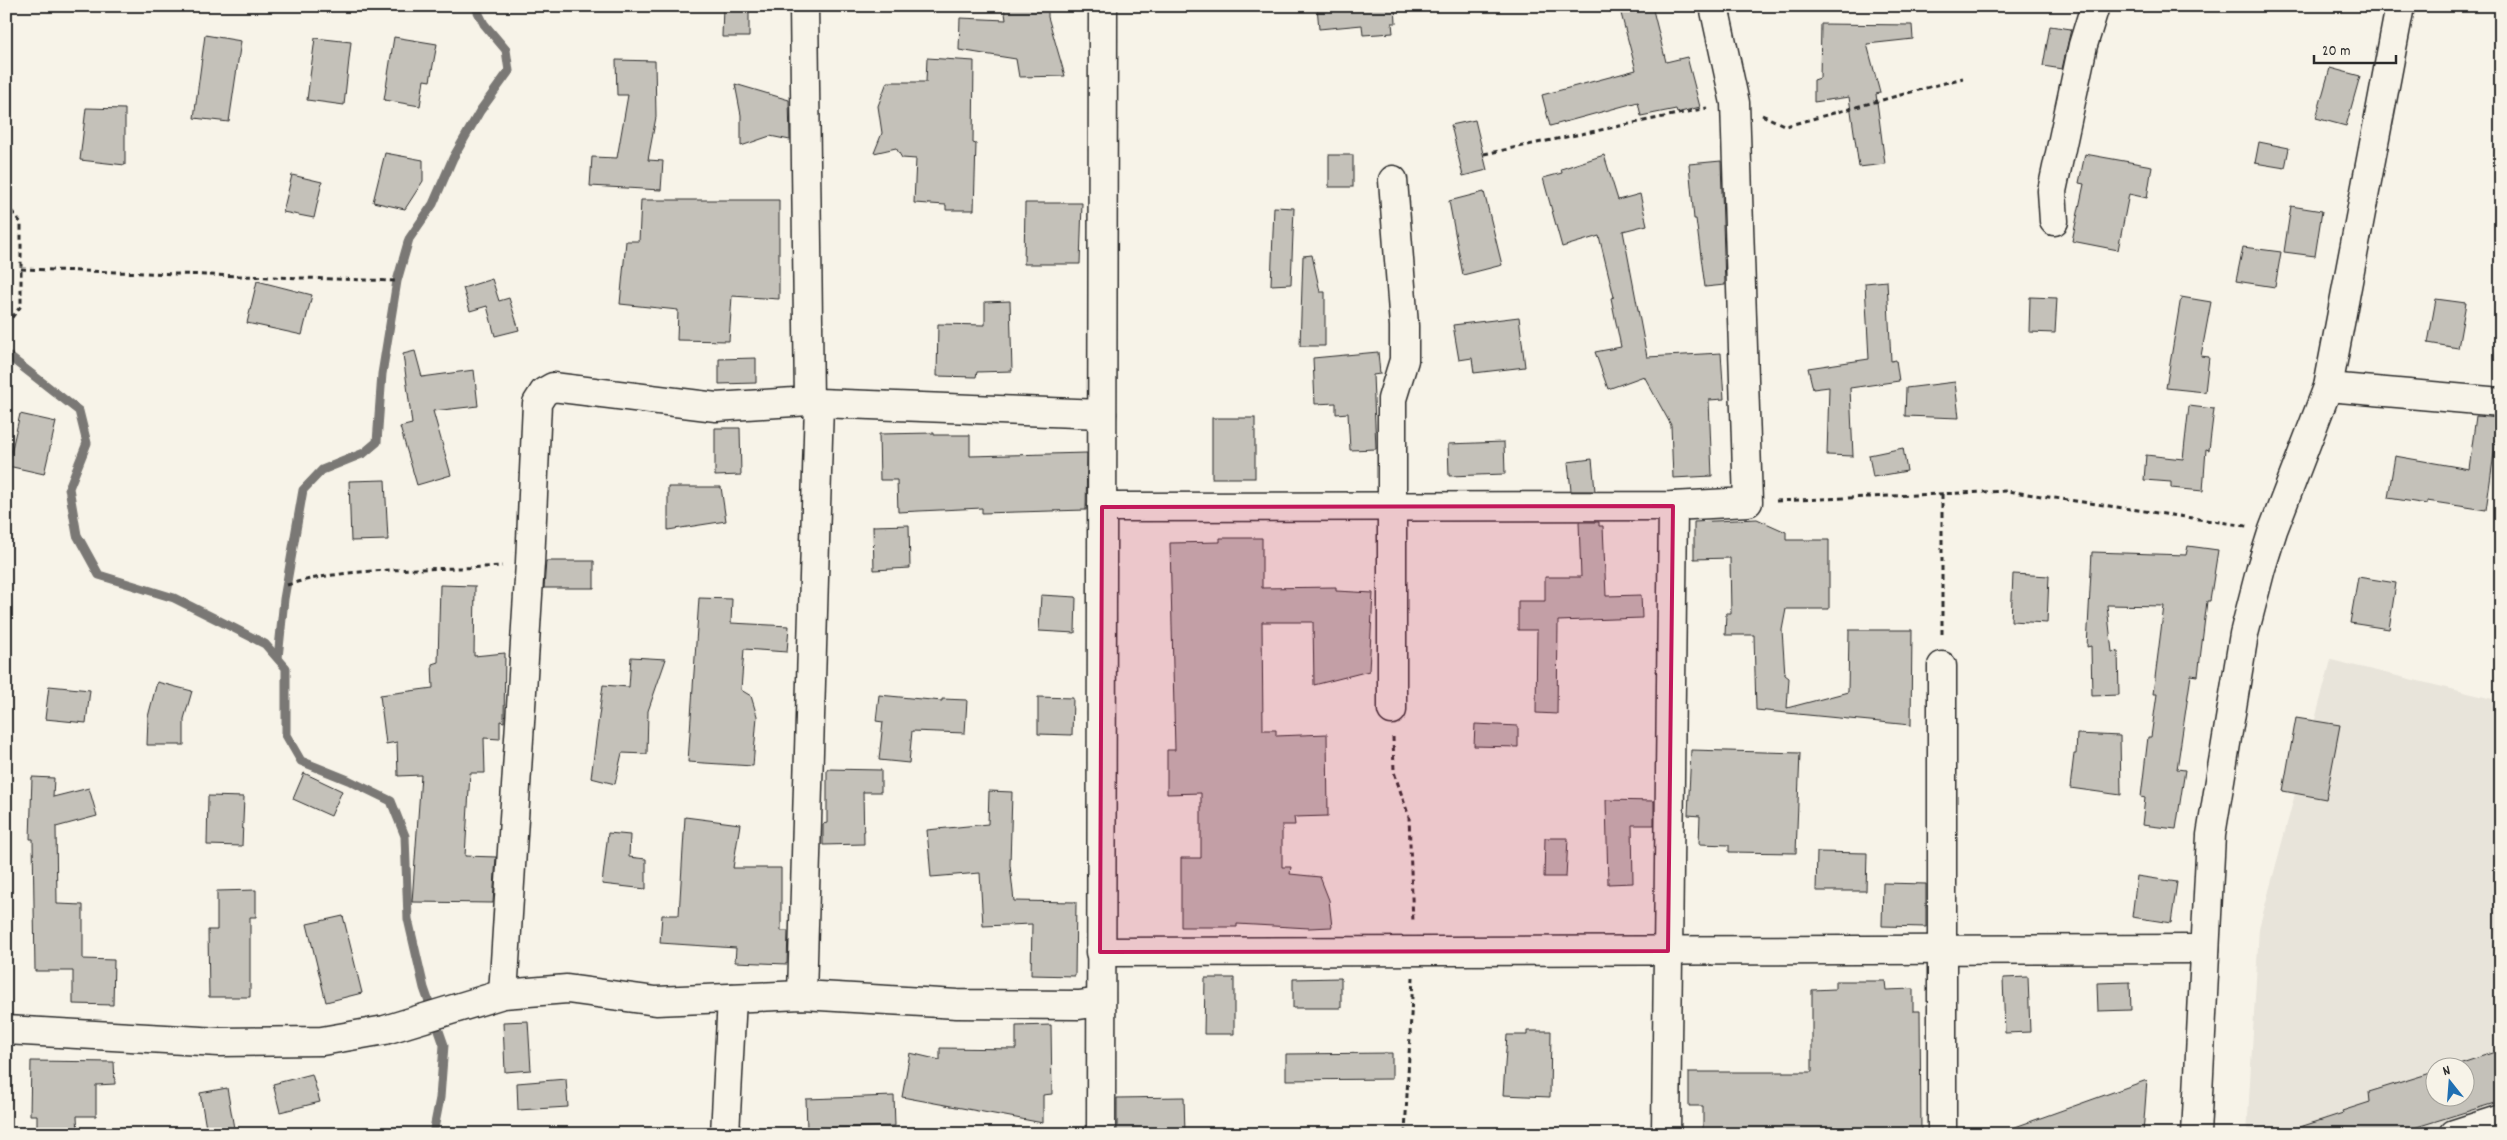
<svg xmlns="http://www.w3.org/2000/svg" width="2507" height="1140" font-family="Dekko,sans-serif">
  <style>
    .built { fill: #e8e4da; fill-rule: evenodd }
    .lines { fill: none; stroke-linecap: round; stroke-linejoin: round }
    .stream { stroke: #7a7874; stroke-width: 9 }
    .building { fill: #c4c1b9; stroke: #2b2b2b }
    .minor-casing { stroke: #2b2b2b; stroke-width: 31 }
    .path { stroke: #2b2b2b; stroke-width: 3; stroke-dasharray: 5 4; stroke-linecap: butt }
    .minor { stroke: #f7f3e8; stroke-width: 28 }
    .marked { fill: #c2185b; fill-opacity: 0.2; stroke: #c2185b; stroke-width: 4; stroke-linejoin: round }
  </style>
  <rect width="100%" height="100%" fill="#f7f3e8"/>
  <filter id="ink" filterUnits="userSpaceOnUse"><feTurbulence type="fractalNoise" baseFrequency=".02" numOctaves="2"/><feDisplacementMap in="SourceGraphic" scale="10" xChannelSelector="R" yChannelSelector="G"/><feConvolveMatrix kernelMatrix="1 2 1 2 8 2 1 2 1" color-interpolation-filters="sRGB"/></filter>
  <g filter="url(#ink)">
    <path class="built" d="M 2331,660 L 2501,701 L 2501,1134 L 2247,1134 L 2259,928 ZM 2434,1068 L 2464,1068 L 2464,1098 L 2434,1098 Z"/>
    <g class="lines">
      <g class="stream">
        <path d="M 6,354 L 79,411 L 87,443 L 69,488 L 77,535 L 99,575 L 174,598 L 216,619 L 265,644 L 286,668 L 286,735 L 301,761 L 348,780 L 391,801 L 405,836 L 408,919 L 424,988 L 444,1045 L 440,1098 L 433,1134"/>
        <path d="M 278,658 L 284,599 L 303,490 L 322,470 L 364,453 L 377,442 L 382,374 L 397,281 L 409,239 L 433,204 L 453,158 L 480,111 L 509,71 L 506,50 L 484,24 L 475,6"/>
      </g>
    </g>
    <g class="building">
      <path d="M 723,6 L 749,6 L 749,37 L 722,37 Z"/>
      <path d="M 1004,6 L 1048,6 L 1048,17 L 1065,76 L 1019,77 L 1016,59 L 959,50 L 960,18 L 1006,20 Z"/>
      <path d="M 1317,6 L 1395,6 L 1396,23 L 1392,23 L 1393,33 L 1363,35 L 1362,25 L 1319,29 Z"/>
      <path d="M 1619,6 L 1652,6 L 1666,62 L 1687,57 L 1700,107 L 1677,113 L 1676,109 L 1641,116 L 1638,102 L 1550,126 L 1542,95 L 1636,70 Z"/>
      <path d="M 1821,24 L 1912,25 L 1913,39 L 1867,44 L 1880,93 L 1876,94 L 1885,164 L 1859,167 L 1849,97 L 1814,102 L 1814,80 L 1820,78 Z"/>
      <path d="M 2050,26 L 2071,29 L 2062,69 L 2043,66 Z"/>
      <path d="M 205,35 L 241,41 L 229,122 L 194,118 Z"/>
      <path d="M 394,37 L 437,44 L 430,81 L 424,80 L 420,106 L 384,100 Z"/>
      <path d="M 315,38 L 351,42 L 344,105 L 307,100 Z"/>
      <path d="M 927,58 L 974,61 L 973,143 L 976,144 L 974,210 L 946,210 L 946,205 L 914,203 L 916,159 L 902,158 L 896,148 L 874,153 L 882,133 L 878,106 L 887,82 L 926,82 Z"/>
      <path d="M 616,60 L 655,61 L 656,117 L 648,160 L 663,161 L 661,190 L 590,186 L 592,157 L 617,158 L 628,95 L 617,95 Z"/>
      <path d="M 2330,68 L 2360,76 L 2346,126 L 2316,118 Z"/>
      <path d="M 735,84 L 789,100 L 790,140 L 770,136 L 741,146 L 741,115 Z"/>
      <path d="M 86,108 L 125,109 L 125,165 L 80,160 Z"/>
      <path d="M 1475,120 L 1487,170 L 1463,176 L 1451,125 Z"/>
      <path d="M 2259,142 L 2289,148 L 2285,168 L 2255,163 Z"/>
      <path d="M 385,153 L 423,160 L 423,181 L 405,209 L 373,202 Z"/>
      <path d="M 2085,154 L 2152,166 L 2147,198 L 2129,194 L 2118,250 L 2072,241 L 2084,184 L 2079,183 Z"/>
      <rect x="1329" y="155" width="24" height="32"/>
      <path d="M 1604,155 L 1618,200 L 1640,194 L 1647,225 L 1623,231 L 1647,357 L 1721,353 L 1724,399 L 1709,400 L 1712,476 L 1673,478 L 1671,425 L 1644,376 L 1608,389 L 1595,352 L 1621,347 L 1611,298 L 1614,297 L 1599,236 L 1562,247 L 1543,178 L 1562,173 L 1561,169 Z"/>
      <path d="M 1721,161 L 1725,285 L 1705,287 L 1696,219 L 1694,219 L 1689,164 Z"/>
      <path d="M 292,175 L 322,182 L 314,218 L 283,212 Z"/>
      <path d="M 1484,192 L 1502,265 L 1463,275 L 1449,201 Z"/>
      <path d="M 641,200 L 779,200 L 779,299 L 732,296 L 729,341 L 677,340 L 678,310 L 620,304 L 626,241 L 639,241 Z"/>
      <path d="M 1025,203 L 1082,203 L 1080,264 L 1024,264 Z"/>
      <path d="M 2291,206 L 2322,211 L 2315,256 L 2284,252 Z"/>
      <path d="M 1274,207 L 1294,208 L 1291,284 L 1271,285 Z"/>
      <path d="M 2243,247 L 2281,252 L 2275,287 L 2236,281 Z"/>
      <path d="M 1312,255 L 1320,292 L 1325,292 L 1325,346 L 1300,346 L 1303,256 Z"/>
      <path d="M 492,279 L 499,301 L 509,298 L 519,330 L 495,336 L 487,306 L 470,311 L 463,288 Z"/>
      <path d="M 257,281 L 312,295 L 302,335 L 247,323 Z"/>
      <path d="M 1887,281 L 1891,361 L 1896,360 L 1899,381 L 1850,388 L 1853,456 L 1827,455 L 1829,387 L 1813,389 L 1808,368 L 1869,359 L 1865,283 Z"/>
      <path d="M 2030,297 L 2057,298 L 2055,333 L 2029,332 Z"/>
      <path d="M 2181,297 L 2211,302 L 2201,356 L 2209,357 L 2205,392 L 2166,388 Z"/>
      <path d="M 2436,299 L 2466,303 L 2458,348 L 2428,343 Z"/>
      <path d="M 1010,301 L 1012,371 L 977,372 L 976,377 L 937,376 L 938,324 L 985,325 L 985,302 Z"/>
      <path d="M 1519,317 L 1525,367 L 1474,373 L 1472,358 L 1459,360 L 1453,325 Z"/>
      <path d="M 415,351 L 422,377 L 474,370 L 478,406 L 433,411 L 451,475 L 417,485 L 400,427 L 412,424 L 403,354 Z"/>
      <path d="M 1378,352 L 1380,374 L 1373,375 L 1376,449 L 1350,450 L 1348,413 L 1336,414 L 1336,403 L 1315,404 L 1313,358 Z"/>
      <path d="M 756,358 L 756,383 L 719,384 L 719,359 Z"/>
      <path d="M 1955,382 L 1959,418 L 1905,416 L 1906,388 Z"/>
      <path d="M 2189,406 L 2214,409 L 2209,450 L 2206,449 L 2203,491 L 2171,488 L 2171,482 L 2144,480 L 2146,455 L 2183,459 Z"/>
      <path d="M 20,414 L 56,422 L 44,474 L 8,466 Z"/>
      <path d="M 2476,416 L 2499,418 L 2486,510 L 2427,501 L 2427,504 L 2388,498 L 2395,456 L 2469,469 Z"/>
      <rect x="1212" y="418" width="43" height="60"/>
      <path d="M 715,428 L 740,428 L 741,475 L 715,476 Z"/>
      <path d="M 934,433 L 934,435 L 970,435 L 970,456 L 1087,453 L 1086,510 L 982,513 L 982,508 L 898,512 L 897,480 L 880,480 L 879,434 Z"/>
      <path d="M 1504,442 L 1505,474 L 1449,476 L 1448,444 Z"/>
      <path d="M 1903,448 L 1907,471 L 1873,477 L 1869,455 Z"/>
      <path d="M 1592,459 L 1595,491 L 1571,491 L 1568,462 Z"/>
      <path d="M 385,480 L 388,540 L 351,541 L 349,481 Z"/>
      <path d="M 668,487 L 721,487 L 726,521 L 668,530 Z"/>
      <path d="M 1757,519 L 1786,532 L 1786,540 L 1829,540 L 1829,609 L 1786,609 L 1782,630 L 1785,675 L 1789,678 L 1787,708 L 1848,692 L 1849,630 L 1912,630 L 1911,725 L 1756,710 L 1754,635 L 1725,635 L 1726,613 L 1731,613 L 1730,558 L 1694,559 L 1694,522 Z"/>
      <path d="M 1579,522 L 1599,522 L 1599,526 L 1603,526 L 1606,596 L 1641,595 L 1642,618 L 1558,621 L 1557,714 L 1536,713 L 1537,630 L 1518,630 L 1518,601 L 1545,601 L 1545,577 L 1581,577 Z"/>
      <path d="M 909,525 L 910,568 L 874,570 L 873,526 Z"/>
      <path d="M 1220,538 L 1262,538 L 1262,588 L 1336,587 L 1336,591 L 1373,593 L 1369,671 L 1314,685 L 1313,622 L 1262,622 L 1263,730 L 1276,730 L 1276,736 L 1327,734 L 1328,816 L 1294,817 L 1295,825 L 1282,825 L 1282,867 L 1291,867 L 1290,874 L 1320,877 L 1329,900 L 1332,927 L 1309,928 L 1237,924 L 1237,927 L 1181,927 L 1181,858 L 1201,858 L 1201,793 L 1167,794 L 1167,750 L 1175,750 L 1170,543 L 1220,542 Z"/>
      <path d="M 2188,546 L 2218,550 L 2210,601 L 2207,601 L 2198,676 L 2191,675 L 2177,769 L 2185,770 L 2176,829 L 2142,825 L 2145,798 L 2141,797 L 2148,737 L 2151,737 L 2157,694 L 2153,694 L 2164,606 L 2107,605 L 2112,652 L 2118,651 L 2119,695 L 2092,696 L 2091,646 L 2087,647 L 2092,552 L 2186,555 Z"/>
      <path d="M 546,561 L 594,561 L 594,588 L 544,588 Z"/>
      <path d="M 2013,574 L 2049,576 L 2047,623 L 2011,621 Z"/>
      <path d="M 2358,577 L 2396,583 L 2389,629 L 2350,623 Z"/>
      <path d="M 440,585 L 475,586 L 474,656 L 505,653 L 504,722 L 500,721 L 500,739 L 484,738 L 485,773 L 470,773 L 465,856 L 496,857 L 493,903 L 412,902 L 421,775 L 398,776 L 397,742 L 386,744 L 380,695 L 433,688 L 432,664 L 438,662 Z"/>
      <path d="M 1041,595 L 1076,597 L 1075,633 L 1039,631 Z"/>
      <path d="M 699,598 L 732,599 L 731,623 L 789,626 L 787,652 L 744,649 L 741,690 L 751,696 L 757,716 L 753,766 L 688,762 Z"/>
      <path d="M 631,657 L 666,659 L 648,711 L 647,754 L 622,753 L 615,784 L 591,778 L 603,685 L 629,687 Z"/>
      <path d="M 157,682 L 192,691 L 184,719 L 184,745 L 147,745 L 148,717 Z"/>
      <path d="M 49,686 L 90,690 L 86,723 L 45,719 Z"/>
      <path d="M 879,695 L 942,701 L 942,699 L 967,700 L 965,733 L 912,731 L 909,763 L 879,760 L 883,722 L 876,721 Z"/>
      <path d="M 1038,697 L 1073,698 L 1072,735 L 1038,734 Z"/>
      <path d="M 2296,718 L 2340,725 L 2326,799 L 2283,791 Z"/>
      <path d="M 1475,724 L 1518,726 L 1518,747 L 1474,746 Z"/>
      <path d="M 2077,734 L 2120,736 L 2121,795 L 2070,788 L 2074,754 L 2076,754 Z"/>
      <path d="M 1691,750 L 1800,753 L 1796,853 L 1729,852 L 1729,845 L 1699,844 L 1700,816 L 1688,815 Z"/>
      <path d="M 827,769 L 881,770 L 881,792 L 863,792 L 864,844 L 823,845 L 823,824 L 827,823 Z"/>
      <path d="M 304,773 L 342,791 L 331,816 L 293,799 Z"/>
      <path d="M 32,777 L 54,778 L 53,797 L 89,788 L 97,816 L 56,827 L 57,904 L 83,905 L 83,959 L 114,960 L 113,1005 L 73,1004 L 73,971 L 35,971 L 33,839 L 30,839 Z"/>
      <path d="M 989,791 L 1012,792 L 1010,865 L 1014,901 L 1076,902 L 1075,976 L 1031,975 L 1032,924 L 983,926 L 980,873 L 931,877 L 927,830 L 988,824 Z"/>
      <path d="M 208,796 L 244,797 L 242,846 L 207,845 Z"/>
      <path d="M 1606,800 L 1654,801 L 1654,825 L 1632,825 L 1633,883 L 1608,884 Z"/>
      <path d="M 685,817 L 740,824 L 733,868 L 781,868 L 781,931 L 788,931 L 787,964 L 735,962 L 736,948 L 660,943 L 662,915 L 679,915 Z"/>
      <path d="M 608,833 L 630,835 L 629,857 L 646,859 L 646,889 L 602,884 Z"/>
      <path d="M 1545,838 L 1568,838 L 1566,877 L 1544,877 Z"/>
      <path d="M 1817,852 L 1867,853 L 1866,891 L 1816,891 Z"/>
      <path d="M 2137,876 L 2177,882 L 2171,923 L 2132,917 Z"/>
      <path d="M 1883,883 L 1926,884 L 1926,927 L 1882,926 Z"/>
      <path d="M 256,890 L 256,917 L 250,917 L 250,997 L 209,997 L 208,930 L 217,930 L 217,891 Z"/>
      <path d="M 343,916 L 362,993 L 326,1002 L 307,924 Z"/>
      <path d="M 2028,977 L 2030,1032 L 2005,1033 L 2003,978 Z"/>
      <path d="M 1205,978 L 1234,978 L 1234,1034 L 1204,1034 Z"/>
      <path d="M 1341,978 L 1341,1008 L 1293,1008 L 1293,979 Z"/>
      <path d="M 1835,981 L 1885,981 L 1886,990 L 1913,989 L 1913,1011 L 1920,1011 L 1921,1134 L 1703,1134 L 1703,1106 L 1689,1106 L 1689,1072 L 1812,1072 L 1812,990 L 1835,989 Z"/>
      <path d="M 2130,982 L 2131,1010 L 2098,1011 L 2097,983 Z"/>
      <path d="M 528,1021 L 531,1070 L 505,1072 L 503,1022 Z"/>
      <path d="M 1051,1025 L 1052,1094 L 1043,1095 L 1043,1123 L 902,1097 L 910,1053 L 940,1060 L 940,1048 L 1016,1049 L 1016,1026 Z"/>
      <path d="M 1527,1031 L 1551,1031 L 1550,1097 L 1503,1095 L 1507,1035 L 1527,1035 Z"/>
      <path d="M 2501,1050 L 2501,1101 L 2394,1134 L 2295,1134 L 2294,1129 L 2343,1113 L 2342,1111 L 2370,1102 L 2369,1092 L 2434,1072 L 2434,1098 L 2464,1098 L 2464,1068 L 2447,1068 Z"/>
      <path d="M 1392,1053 L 1392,1079 L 1286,1080 L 1286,1054 Z"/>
      <path d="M 31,1061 L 114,1062 L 115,1084 L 96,1085 L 96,1116 L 77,1116 L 78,1134 L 37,1134 L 37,1115 L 30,1115 Z"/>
      <path d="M 312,1074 L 320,1102 L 280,1112 L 273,1084 Z"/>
      <path d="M 566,1079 L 568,1107 L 518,1110 L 517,1083 Z"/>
      <path d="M 2147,1080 L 2143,1134 L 2005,1134 L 2004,1131 Z"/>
      <path d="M 227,1088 L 235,1134 L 207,1134 L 200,1093 Z"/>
      <path d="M 894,1096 L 895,1126 L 807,1129 L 806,1099 Z"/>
      <path d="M 1184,1097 L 1185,1134 L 1117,1134 L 1117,1098 Z"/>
    </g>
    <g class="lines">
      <defs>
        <g id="minor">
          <path d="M 804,6 L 809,401"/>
          <path d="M 2054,221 L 2052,191 L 2083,45 L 2095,6"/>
          <path d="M 2328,387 L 2501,402"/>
          <path d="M 1102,507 L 1673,506 L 1748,502 L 1735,103 L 1714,6"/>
          <path d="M 1942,666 L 1942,1134"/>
          <path d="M 1392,710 L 1392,399 L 1404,360 L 1404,326 L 1393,180"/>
          <path d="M 1100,952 L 2205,949"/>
          <path d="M 503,994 L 530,563 L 537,403 L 544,392 L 553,387 L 716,407 L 809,401 L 819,403 L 1102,414"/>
          <path d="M 802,995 L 819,403"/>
          <path d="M 6,1030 L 219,1042 L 322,1041 L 385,1030 L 503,994 L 567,989 L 656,1001 L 802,995 L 957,1004 L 1079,1005 L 1100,1002"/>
          <path d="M 725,1134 L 732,998"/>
          <path d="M 1101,1134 L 1103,6"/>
          <path d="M 1666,1134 L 1673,506"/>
          <path d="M 2196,1134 L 2211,835 L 2244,634 L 2261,568 L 2273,530 L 2328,387 L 2400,6"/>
          <path d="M 2454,1134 L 2501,1119"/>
        </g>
      </defs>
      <use href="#minor" class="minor-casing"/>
      <g class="path">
        <path d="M 1762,115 L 1786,126 L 1963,78"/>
        <path d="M 1484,154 L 1707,108"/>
        <path d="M 6,204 L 21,223 L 21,306 L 6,325"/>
        <path d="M 21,269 L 397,281"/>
        <path d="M 1942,494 L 1942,638"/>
        <path d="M 1776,501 L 2007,491 L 2247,526"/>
        <path d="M 287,585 C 352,565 434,571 502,566"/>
        <path d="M 1393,737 L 1394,772 L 1409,817 L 1413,923"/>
        <path d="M 1405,1134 L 1413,977"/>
      </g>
      <use href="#minor" class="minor"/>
    </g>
  </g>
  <path class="marked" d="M 1673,506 L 1668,951 L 1100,952 L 1102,507 Z"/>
  <rect width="2507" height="1140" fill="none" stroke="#f7f3e8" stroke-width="25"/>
  <rect x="12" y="12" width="2482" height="1115" fill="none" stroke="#2b2b2b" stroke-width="2" filter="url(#ink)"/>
  <g transform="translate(2450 1082) rotate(343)"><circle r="24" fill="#f7f3e8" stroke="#a5a39c"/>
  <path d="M0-4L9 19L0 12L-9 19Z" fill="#1f6fb2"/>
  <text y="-8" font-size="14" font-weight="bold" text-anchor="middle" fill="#2b2b2b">N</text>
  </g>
  <path d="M2314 55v8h82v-8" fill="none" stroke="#2b2b2b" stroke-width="2.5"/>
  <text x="2322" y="55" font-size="15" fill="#2b2b2b" stroke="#f7f3e8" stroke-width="4" paint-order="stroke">20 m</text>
</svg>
